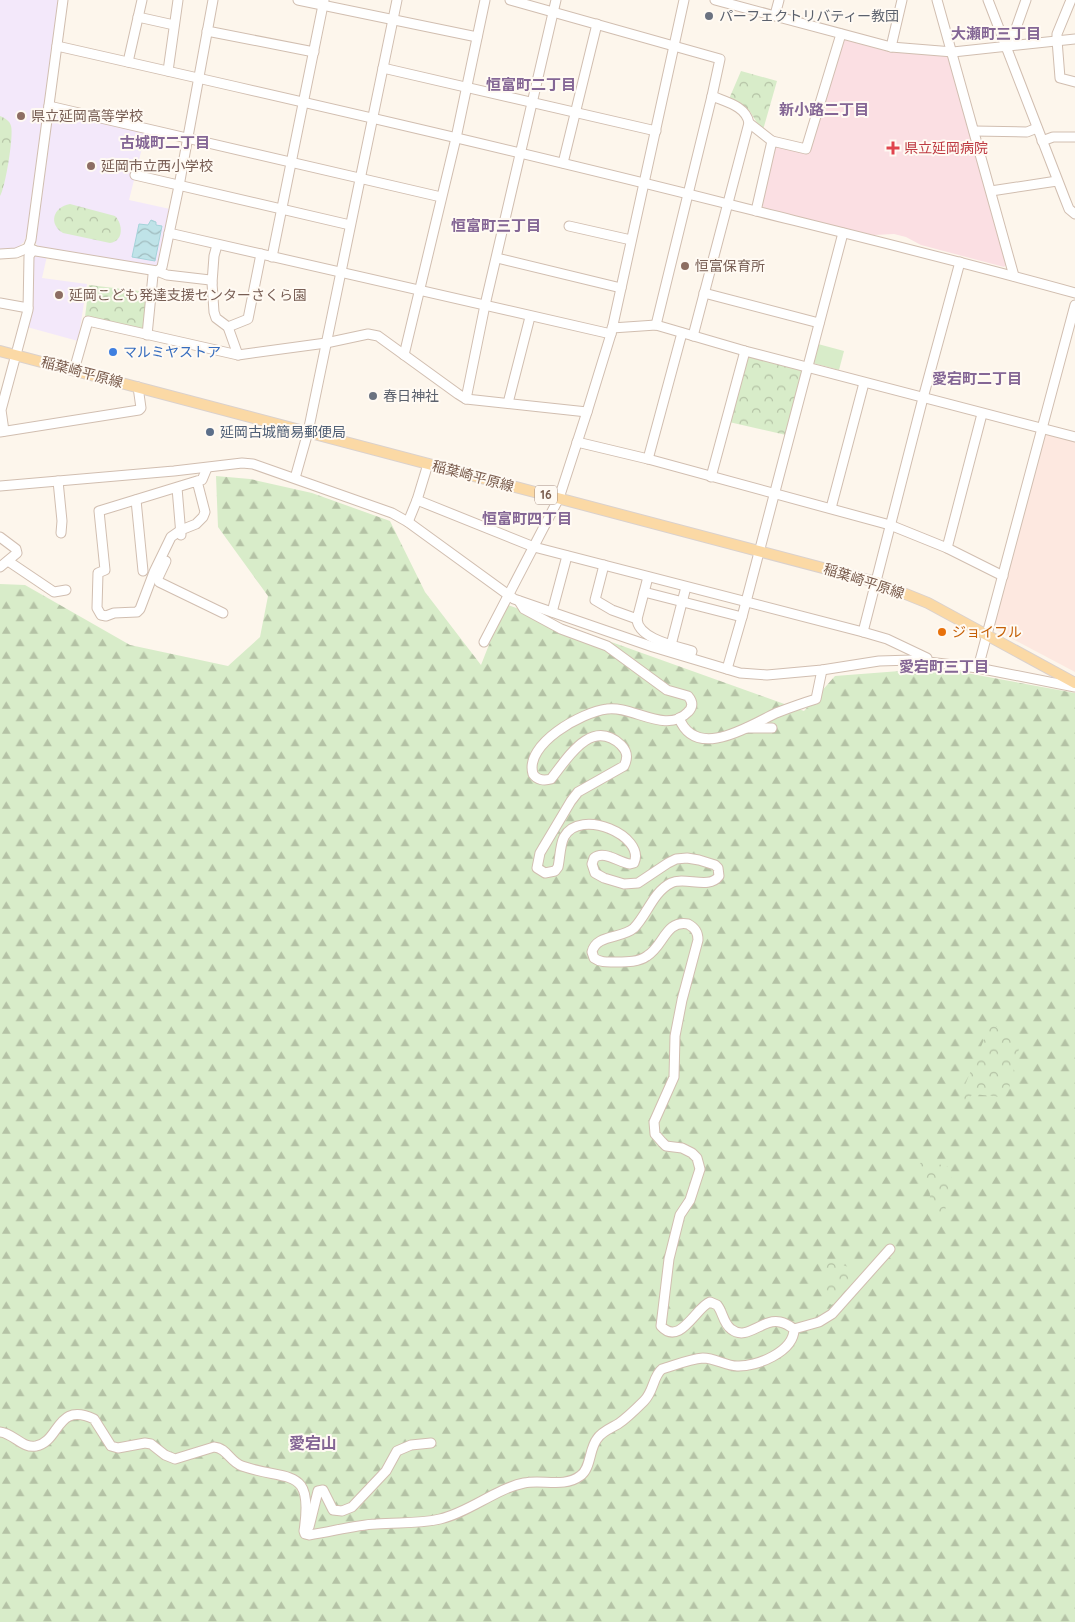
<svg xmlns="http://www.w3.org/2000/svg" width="1075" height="1622" font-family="Quicksand,'Noto Sans JP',sans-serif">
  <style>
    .commercial { fill: #fde8e0 }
    .education { fill: #f3e8fa }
    .medical { fill: #fbdfe3 }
    .grass { fill: #d8ecc9 }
    .forest { fill: url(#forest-firs) }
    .park { fill: url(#park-crowns) }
    .water { fill: url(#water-waves); stroke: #a5d3da }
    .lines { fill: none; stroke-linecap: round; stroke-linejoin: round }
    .minor-casing { stroke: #d1beb0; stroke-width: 11 }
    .major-casing { stroke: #dad1cd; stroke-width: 12 }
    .minor { stroke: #fff; stroke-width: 9 }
    .major { stroke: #fbd9a5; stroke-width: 10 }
    .worship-dot { fill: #6b7280; stroke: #fffaf3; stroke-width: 2 }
    .education-dot { fill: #8d6e63; stroke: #fffaf3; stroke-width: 2 }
    .health-dot { fill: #e0444e; stroke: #fffaf3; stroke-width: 2 }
    .shop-dot { fill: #3f7fe0; stroke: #fffaf3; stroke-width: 2 }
    .service-dot { fill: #5c6f8a; stroke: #fffaf3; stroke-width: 2 }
    .food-dot { fill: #e8710a; stroke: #fffaf3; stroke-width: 2 }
    .labels { text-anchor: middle; stroke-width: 4; stroke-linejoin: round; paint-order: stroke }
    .shield { fill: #fffaf3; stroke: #a28b7f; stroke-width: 1 }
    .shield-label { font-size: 12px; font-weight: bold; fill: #7a5c4d }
    .worship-label { font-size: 14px; fill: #5b616d; stroke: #fffaf3; text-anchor: start }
    .education-label { font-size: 14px; fill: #785e54; stroke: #fffaf3; text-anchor: start }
    .health-label { font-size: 14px; fill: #be3a42; stroke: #fffaf3; text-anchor: start }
    .shop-label { font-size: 14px; fill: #366cbe; stroke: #fffaf3; text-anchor: start }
    .street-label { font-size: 14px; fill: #7a5c4d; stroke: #fffaf3 }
    .service-label { font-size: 14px; fill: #4e5e75; stroke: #fffaf3; text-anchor: start }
    .food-label { font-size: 14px; fill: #c56008; stroke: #fffaf3; text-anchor: start }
    .neighbourhood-label { font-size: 15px; font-weight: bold; fill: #846695; stroke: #fffaf3 }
    .quarter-label { font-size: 16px; font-weight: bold; fill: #846695; stroke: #fffaf3 }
  </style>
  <defs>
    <pattern id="forest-firs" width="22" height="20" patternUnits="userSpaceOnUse" patternTransform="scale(1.25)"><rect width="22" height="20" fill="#d8ecc9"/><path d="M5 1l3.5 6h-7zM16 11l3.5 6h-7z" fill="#b4c2a5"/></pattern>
    <pattern id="park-crowns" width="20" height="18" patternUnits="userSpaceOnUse" patternTransform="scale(1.25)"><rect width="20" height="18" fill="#d8ecc9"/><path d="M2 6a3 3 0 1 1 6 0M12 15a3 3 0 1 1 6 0" fill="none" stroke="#b4c2a5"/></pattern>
    <pattern id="water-waves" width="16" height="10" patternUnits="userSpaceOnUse" patternTransform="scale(1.25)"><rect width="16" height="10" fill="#bfe3e8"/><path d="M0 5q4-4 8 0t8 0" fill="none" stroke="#a0bbbe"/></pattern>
  </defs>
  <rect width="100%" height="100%" fill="#fdf6ec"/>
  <path class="commercial" d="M 1050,432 L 1075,439 L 1075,672 L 996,630 L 994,624 L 1045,434 Z"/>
  <g class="education">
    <path d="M 0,0 L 58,0 L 27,233 L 24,242 L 17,248 L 0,251 Z"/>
    <path d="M 53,110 L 146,132 L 129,200 L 170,209 L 159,264 L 156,266 L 39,248 L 35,242 Z"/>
    <path d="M 35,255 L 47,256 L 42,278 L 87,284 L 78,341 L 27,327 L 33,259 Z"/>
  </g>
  <path class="medical" d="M 843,38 L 950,56 L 1009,262 L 1004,267 L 921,245 L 906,237 L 894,234 L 874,235 L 854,231 L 763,208 L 760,202 L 775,144 L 807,152 Z"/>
  <path class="grass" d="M 818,344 L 844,351 L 839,370 L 813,363 Z"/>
  <path class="forest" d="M 216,476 L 250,479 L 312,493 L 390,521 L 425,592 L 481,665 L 505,604 L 804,711 L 835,676 L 939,668 L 1075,693 L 1075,1622 L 0,1622 L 0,584 L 25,585 L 130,645 L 228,666 L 260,637 L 268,596 L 218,527 Z"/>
  <g class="park">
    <path d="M 741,71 L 777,81 L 763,130 L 759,126 L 749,110 L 729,99 Z"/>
    <path d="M 0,116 C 5,118 10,121 11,126 C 14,136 5,189 0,196 Z"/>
    <path d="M 70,204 L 115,216 C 123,224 124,241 110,243 L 63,233 C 48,224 53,207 70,204 Z"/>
    <path d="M 89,285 L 148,292 L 143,331 L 85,317 Z"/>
    <path d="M 749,355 L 801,369 L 803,372 L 786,435 L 729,422 L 747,357 Z"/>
    <path d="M 990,1025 C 1002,1028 1015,1030 1021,1041 L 1008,1092 L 1005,1096 L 1001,1097 L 973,1094 L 963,1104 L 959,1103 L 960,1097 Z"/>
    <path d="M 925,1162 L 938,1164 L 949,1167 C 957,1183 949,1205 939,1218 L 928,1215 C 929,1205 932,1195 928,1186 C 925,1178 918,1173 920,1163 Z"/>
    <path d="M 822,1258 L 863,1272 L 832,1305 L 826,1302 Z"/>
  </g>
  <path class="water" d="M 151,220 L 156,222 L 156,225 L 162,226 L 155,261 L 132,257 L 139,224 L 148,225 Z"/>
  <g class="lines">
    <defs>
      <g id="minor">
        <path d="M 298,0 L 477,37"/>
        <path d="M 510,0 L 720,59 L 712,96"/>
        <path d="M 715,0 L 891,47 L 953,52 L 1075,39"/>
        <path d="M 937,0 L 1014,276"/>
        <path d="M 988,0 L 1065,199 L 1069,209 L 1075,214"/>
        <path d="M 1071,0 L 1057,34 L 1057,40 L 1060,78 L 1075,82"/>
        <path d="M 775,15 L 779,0"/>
        <path d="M 138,17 L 174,25"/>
        <path d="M 207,31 L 314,52"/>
        <path d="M 57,46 C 282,97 506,148 728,204 C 844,233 960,261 1075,293"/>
        <path d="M 1005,46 L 1015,31 L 1026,0"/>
        <path d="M 891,47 L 902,0"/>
        <path d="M 128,62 L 142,0"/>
        <path d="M 383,68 L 656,131"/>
        <path d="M 168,71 L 178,0"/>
        <path d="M 49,106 L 441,197"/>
        <path d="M 974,131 L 1027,132 L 1037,128"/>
        <path d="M 1042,141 L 1053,137 L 1075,137"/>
        <path d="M 563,163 L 597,24"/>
        <path d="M 135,175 L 350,225"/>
        <path d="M 991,191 L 1057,181"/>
        <path d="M 756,211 L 772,141 L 806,149 L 841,34"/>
        <path d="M 569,226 L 631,240"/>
        <path d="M 169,233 L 611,334"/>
        <path d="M 28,248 L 31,240 L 63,0"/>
        <path d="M 0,254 L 16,253 L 28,248 L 36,251 L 157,271 L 167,275 L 210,280 L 212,283 L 214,312 L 216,318 L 228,327 L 238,355"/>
        <path d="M 272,257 L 324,0"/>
        <path d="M 497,258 L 621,288"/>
        <path d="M 212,283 L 214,256 L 217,245"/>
        <path d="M 704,293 L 819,323"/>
        <path d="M 0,303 L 28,308"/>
        <path d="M 656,325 L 712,96 C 726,102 746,106 749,123 L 772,141"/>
        <path d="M 228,327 L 248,319 L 261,254"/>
        <path d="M 612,328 L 656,325 L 745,351 L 1075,437"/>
        <path d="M 147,335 L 153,275 L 162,267 L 179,186 L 213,0"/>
        <path d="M 693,336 L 749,123"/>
        <path d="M 404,355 L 456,138 L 485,0"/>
        <path d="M 74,370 L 88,321 L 238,355 L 326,343 L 368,334 L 378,336 L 458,394 L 466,399 L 587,412"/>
        <path d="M 466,399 L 485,305 L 556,0"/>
        <path d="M 508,403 L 530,317"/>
        <path d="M 4,431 L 1,410 L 28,310 L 29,256 L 33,250"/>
        <path d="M 0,432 L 139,410 L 141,408 L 138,387"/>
        <path d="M 577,442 L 648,459 L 890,525 L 947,548 L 1003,576"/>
        <path d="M 648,459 L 682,333"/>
        <path d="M 711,477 L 745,351"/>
        <path d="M 295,478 L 308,432 L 397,0"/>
        <path d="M 58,481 L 62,521 L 61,533"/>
        <path d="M 197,481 L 99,511 L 105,570 L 98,573 L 97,608 L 101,615 L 106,616 L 114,613 L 137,612 L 140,609 L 154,572 L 171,537 L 181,530 L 196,524 L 203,517 L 205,512 L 197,481 L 202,480 L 207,468"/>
        <path d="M 0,486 L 174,471 L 242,463 L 253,464 L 392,513 L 408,522 L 514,599 L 653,647 L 740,673 L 767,675 L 822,670 L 879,661 L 912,660 L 978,668 L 1075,687"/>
        <path d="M 177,488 L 181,535"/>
        <path d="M 136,500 L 143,571"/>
        <path d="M 417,500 L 534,547 L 863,632 L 887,639 L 927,658"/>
        <path d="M 831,508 L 864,383"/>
        <path d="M 408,522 L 417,500 L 428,464"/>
        <path d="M 0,537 L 16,549 L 17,553 L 0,567"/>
        <path d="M 947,548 L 982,414"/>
        <path d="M 8,561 L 54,592 L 66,590"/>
        <path d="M 166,561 L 158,578 L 159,582 L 223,613"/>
        <path d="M 604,565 L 595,600 L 612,610 L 637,619 L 648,577"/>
        <path d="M 644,592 L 742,617"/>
        <path d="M 552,612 L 567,556"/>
        <path d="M 637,619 C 638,639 676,646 692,651 L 690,657"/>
        <path d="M 863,632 L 923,398 L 960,262"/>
        <path d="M 484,642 L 559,498 L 587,412 L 611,334 L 684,0"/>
        <path d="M 671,645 L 686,587"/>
        <path d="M 978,668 L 1075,305"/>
        <path d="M 727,669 L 742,617 L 843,233"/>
        <path d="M 679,718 C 696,761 749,726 776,713 C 789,708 803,703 816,699 L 822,670"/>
        <path d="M 747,728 L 772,728"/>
        <path d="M 794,1329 L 819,1322 L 832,1314 L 890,1249"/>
        <path d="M 0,1432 C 13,1433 23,1449 36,1446 C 60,1442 56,1401 94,1419 L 111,1446 L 118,1448 L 145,1443 L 151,1444 L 165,1455 L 175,1459 L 214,1447 C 227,1448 230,1462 242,1466 C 288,1482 314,1465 304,1531 L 305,1534 L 309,1535 C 331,1532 354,1525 376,1524 C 398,1522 419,1524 440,1519 C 470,1512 495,1489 524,1483 C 542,1479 564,1488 580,1476 C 591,1469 589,1449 597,1439 C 601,1432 611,1428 618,1424 C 627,1418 636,1409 644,1401 C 654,1391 653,1376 662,1369 C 675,1365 690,1359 703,1358 C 715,1358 726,1366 737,1366 C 756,1367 794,1352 794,1329 C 790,1326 785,1323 780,1322 C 762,1318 747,1342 731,1329 C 723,1323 723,1312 717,1305 L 710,1302 C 696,1307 680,1347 661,1326 L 669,1259 L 680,1215 L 690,1200 L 700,1169 L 697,1158 L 692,1153 L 682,1148 L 666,1146 L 662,1142 L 655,1134 L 654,1122 L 674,1077 L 675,1036 L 682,1000 L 698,940 C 698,932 695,928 688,924 C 665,920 664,946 647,956 C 639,962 627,962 617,962 C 608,962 601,963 594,958 L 592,952 C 596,934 622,939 634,928 C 647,915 653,892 671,883 C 685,876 709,890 719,876 L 718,868 L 715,865 L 699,860 L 687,858 L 676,859 L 668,863 L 638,883 L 624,884 L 604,878 L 595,873 L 592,864 L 594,858 C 604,850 618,862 630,864 L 634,863 C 646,836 580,807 564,837 C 560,845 560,858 558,867 L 555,871 L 545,873 L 537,868 L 540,853 L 571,801 L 578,792 L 624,766 C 628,758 628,752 621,745 C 591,717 567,759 551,779 C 544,781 537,780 533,774 C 524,744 582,712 607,709 C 632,705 666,735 688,712 C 693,707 693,702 688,696 L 667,690 L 607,646 L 561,629 L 524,609 L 519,601"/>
        <path d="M 309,1527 L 318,1491 L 323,1490 L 333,1510 L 342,1511 L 352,1507 L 386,1471 L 397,1451 L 411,1445 L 431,1443"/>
      </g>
      <path id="major" d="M 0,351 L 876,582 L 928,603 L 1075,683"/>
    </defs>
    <use href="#minor" class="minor-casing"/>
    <use href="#major" class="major-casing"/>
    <use href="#minor" class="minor"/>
    <use href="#major" class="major"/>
  </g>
  <g class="worship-dot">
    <circle cx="709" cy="16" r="5"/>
    <circle cx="373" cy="396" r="5"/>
  </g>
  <g class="education-dot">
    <circle cx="21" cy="116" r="5"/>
    <circle cx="91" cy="166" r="5"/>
    <circle cx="685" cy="266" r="5"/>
    <circle cx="59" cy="295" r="5"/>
  </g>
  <path class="health-dot" d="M890.5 140.5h5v5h5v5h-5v5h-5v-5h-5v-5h5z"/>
  <circle class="shop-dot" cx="113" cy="352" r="5"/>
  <circle class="service-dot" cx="210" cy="432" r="5"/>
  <circle class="food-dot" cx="942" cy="632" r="5"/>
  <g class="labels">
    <rect class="shield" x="535" y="485.5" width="22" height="19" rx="4"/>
    <g class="shield-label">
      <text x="546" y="499">16</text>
    </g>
    <g class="worship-label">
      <text x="719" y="21">パーフェクトリバティー教団</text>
      <text x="383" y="401">春日神社</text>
    </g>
    <g class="education-label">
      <text x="31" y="121">県立延岡高等学校</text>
      <text x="101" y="171">延岡市立西小学校</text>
      <text x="695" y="271">恒富保育所</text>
      <text x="69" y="300">延岡こども発達支援センターさくら園</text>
    </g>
    <g class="health-label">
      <text x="904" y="153">県立延岡病院</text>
    </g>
    <g class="shop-label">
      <text x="123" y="357">マルミヤストア</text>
    </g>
    <g class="street-label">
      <text transform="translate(82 372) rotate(15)" y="5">稲葉崎平原線</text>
      <text transform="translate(473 476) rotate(15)" y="5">稲葉崎平原線</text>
      <text transform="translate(864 581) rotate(18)" y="5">稲葉崎平原線</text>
    </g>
    <g class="service-label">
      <text x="220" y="437">延岡古城簡易郵便局</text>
    </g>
    <g class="food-label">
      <text x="952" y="637">ジョイフル</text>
    </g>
    <g class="neighbourhood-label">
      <text x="996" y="39">大瀬町三丁目</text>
      <text x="531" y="90">恒富町二丁目</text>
      <text x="824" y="115">新小路二丁目</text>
      <text x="165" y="148">古城町二丁目</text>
      <text x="496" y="231">恒富町三丁目</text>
      <text x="977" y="384">愛宕町二丁目</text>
      <text x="527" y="524">恒富町四丁目</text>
      <text x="944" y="672">愛宕町三丁目</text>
    </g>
    <g class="quarter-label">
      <text x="313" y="1449">愛宕山</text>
    </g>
  </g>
</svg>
